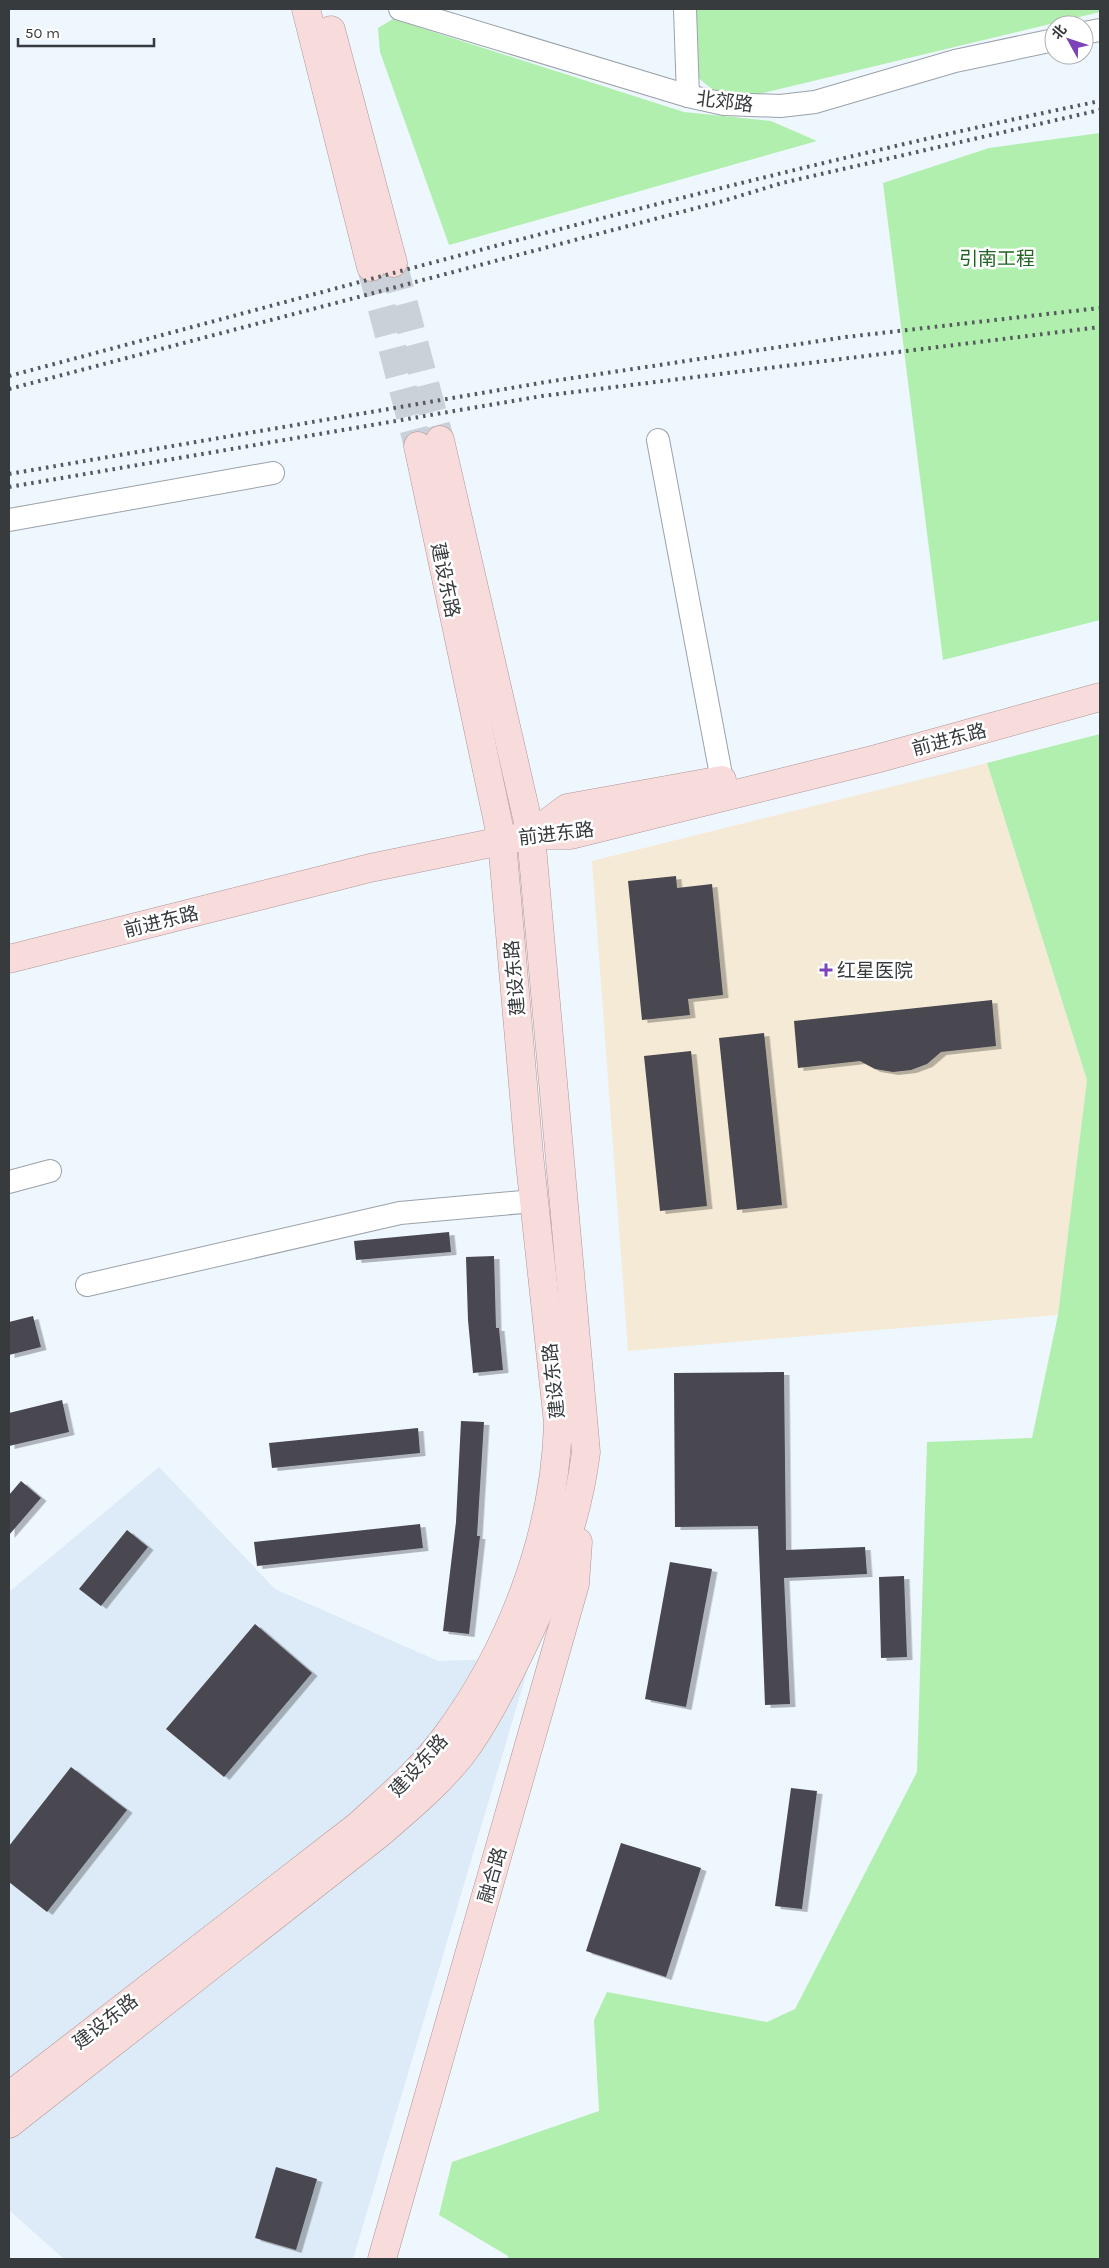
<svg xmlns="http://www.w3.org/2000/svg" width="1109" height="2268" font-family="Karla,'Noto Sans SC',sans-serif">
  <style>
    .built { fill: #ddeaf7 }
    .medical { fill: #f5ead5 }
    .green { fill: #b1efae }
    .building { fill: #48474f; filter: url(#shadow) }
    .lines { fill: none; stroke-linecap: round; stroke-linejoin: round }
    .major-tunnel { stroke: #cad1d8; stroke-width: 28; stroke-dasharray: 28 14; stroke-linecap: butt }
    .minor-casing { stroke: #9ba2a9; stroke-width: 24 }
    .major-casing { stroke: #b19594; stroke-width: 29 }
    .minor { stroke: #fff; stroke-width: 22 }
    .major { stroke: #f7dcdb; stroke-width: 28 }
    .rail { stroke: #55585c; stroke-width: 4; stroke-dasharray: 2.5 5; stroke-linecap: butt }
    .poi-dot { fill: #7b42b9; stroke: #fff; stroke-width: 2 }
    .labels { text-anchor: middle; stroke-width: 5; stroke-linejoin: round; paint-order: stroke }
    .street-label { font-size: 19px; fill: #383b3e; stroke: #fff }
    .park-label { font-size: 19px; fill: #226423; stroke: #fff }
    .poi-label { font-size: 19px; fill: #383b3e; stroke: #fff; text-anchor: start }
  </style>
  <defs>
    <filter id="shadow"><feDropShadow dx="5.5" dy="3" stdDeviation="0" flood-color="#0004"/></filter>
  </defs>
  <rect width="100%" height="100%" fill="#eef6fe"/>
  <path class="built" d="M 159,1467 L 275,1589 L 438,1661 L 531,1658 L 353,2259 L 64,2259 L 9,2210 L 9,1592 Z"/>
  <path class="medical" d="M 987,763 L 1087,1080 L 1058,1315 L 628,1351 L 592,861 Z"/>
  <g class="green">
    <path d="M 696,9 L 1100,9 L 1100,12 L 759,94 L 714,91 L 696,76 Z"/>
    <path d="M 393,19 L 684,112 L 771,121 L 817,141 L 449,245 L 380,52 L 378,28 Z"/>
    <path d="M 1100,133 L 1100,620 L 943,660 L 883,183 L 989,148 Z"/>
    <path d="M 1100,734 L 1100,2259 L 508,2259 L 508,2256 L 439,2215 L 452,2162 L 599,2111 L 594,2020 L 607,1992 L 767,2022 L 795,2009 L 917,1772 L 927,1442 L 1032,1438 L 1058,1315 L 1087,1080 L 987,763 Z"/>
  </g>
  <g class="building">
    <path d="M 676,876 L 677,888 L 712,884 L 723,995 L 688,999 L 690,1015 L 642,1020 L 628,881 Z"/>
    <path d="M 992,1000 L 996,1046 L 941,1052 L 927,1064 L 911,1070 L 893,1072 L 875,1069 L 860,1061 L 798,1068 L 794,1021 Z"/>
    <path d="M 764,1033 L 782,1205 L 737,1210 L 719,1038 Z"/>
    <path d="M 691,1051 L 707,1206 L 660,1211 L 644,1056 Z"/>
    <path d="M 449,1232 L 451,1252 L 356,1260 L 354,1241 Z"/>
    <path d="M 494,1256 L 496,1328 L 499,1328 L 503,1370 L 473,1373 L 468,1320 L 466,1257 Z"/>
    <path d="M 33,1316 L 41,1347 L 9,1355 L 9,1322 Z"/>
    <path d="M 784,1372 L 786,1550 L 865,1547 L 867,1574 L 784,1578 L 790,1704 L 765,1705 L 758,1526 L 675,1527 L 674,1373 Z"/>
    <path d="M 62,1400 L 69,1432 L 9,1446 L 9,1413 Z"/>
    <path d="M 461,1421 L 484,1422 L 477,1536 L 480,1536 L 469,1634 L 443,1631 L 456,1522 Z"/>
    <path d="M 418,1428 L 420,1453 L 272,1468 L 269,1443 Z"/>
    <path d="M 21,1481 L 41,1498 L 9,1535 L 9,1495 Z"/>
    <path d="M 420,1524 L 423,1548 L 257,1566 L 254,1542 Z"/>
    <path d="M 127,1530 L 148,1547 L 101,1606 L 79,1589 Z"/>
    <path d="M 670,1562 L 712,1569 L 686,1707 L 645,1699 Z"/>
    <path d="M 904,1576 L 907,1657 L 881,1658 L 879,1577 Z"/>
    <path d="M 255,1624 L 312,1673 L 224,1777 L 166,1729 Z"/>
    <path d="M 71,1767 L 127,1810 L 47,1912 L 9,1882 L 9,1846 Z"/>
    <path d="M 791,1788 L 817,1791 L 802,1909 L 775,1906 Z"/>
    <path d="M 621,1843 L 701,1868 L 666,1977 L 586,1951 Z"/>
    <path d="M 276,2167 L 317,2179 L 296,2250 L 255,2238 Z"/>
  </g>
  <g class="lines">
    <g class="major-tunnel">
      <path d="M 393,263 L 440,440"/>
      <path d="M 371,267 L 418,446"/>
    </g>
    <defs>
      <g id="minor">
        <path d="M 400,9 L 688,96 L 724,104 L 780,106 L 815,102 L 955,61 L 1054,40"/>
        <path d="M 685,9 L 688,96"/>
        <path d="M 1084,33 L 1100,30"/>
        <path d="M 658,440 L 722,780"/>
        <path d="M 9,520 L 273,473"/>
        <path d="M 9,1182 L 50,1171"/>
        <path d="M 87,1285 L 400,1213 L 534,1201"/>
      </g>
      <g id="major">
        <path d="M 306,9 L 371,267"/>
        <path d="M 331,30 L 393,263"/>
        <path d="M 531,835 L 567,808 L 722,780"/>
        <path d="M 9,959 L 370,868 L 531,835 L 571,835 L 876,759 L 1100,697"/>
        <path d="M 9,2096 L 359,1825 C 388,1798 418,1773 442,1742 C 510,1652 555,1536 558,1423 L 529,1154 L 502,841 L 418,446"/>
        <path d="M 9,2124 L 379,1834 C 408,1809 437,1785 461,1755 C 483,1726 500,1692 516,1660 C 549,1593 577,1526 586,1452 L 531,835 L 440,440"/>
        <path d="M 382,2259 L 575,1584 L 578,1542"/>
      </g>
    </defs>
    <use href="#minor" class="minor-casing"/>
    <use href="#major" class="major-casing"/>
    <use href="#minor" class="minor"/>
    <use href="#major" class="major"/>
    <g class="rail">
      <path d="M 9,376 C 371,280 733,177 1100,101"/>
      <path d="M 9,389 L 723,201 L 782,183 L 1100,110"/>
      <path d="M 9,474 L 546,382 L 846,337 L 1100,308"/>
      <path d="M 9,487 L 542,396 L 1100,327"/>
    </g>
  </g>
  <path class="poi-dot" d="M823.5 962.5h5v5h5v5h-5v5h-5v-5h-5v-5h5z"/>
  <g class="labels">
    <g class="street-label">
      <text transform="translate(725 101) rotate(7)" y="7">北郊路</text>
      <text transform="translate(446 580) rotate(78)" y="7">建设东路</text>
      <text transform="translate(949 739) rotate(-15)" y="7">前进东路</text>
      <text transform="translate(556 833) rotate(-7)" y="7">前进东路</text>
      <text transform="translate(161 921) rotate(-14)" y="7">前进东路</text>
      <text transform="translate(514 978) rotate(-95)" y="7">建设东路</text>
      <text transform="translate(553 1381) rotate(-96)" y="7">建设东路</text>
      <text transform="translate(418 1765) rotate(-48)" y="7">建设东路</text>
      <text transform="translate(492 1875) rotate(-74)" y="7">融合路</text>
      <text transform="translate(105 2021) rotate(-38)" y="7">建设东路</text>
    </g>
    <g class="park-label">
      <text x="997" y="265">引南工程</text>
    </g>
    <g class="poi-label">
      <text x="837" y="977">红星医院</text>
    </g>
  </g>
  <rect width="1109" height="2268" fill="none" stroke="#383b3e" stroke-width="20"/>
  <g transform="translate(1069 40) rotate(310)"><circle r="24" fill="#ffffff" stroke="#afb1b2"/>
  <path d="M0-4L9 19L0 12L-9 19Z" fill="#7b42b9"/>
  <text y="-8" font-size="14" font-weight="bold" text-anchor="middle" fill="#383b3e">北</text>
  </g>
  <path d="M18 38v8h136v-8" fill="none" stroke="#383b3e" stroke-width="2.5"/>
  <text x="25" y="38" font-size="15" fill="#383b3e" stroke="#ffffff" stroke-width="4" paint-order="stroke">50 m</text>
</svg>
